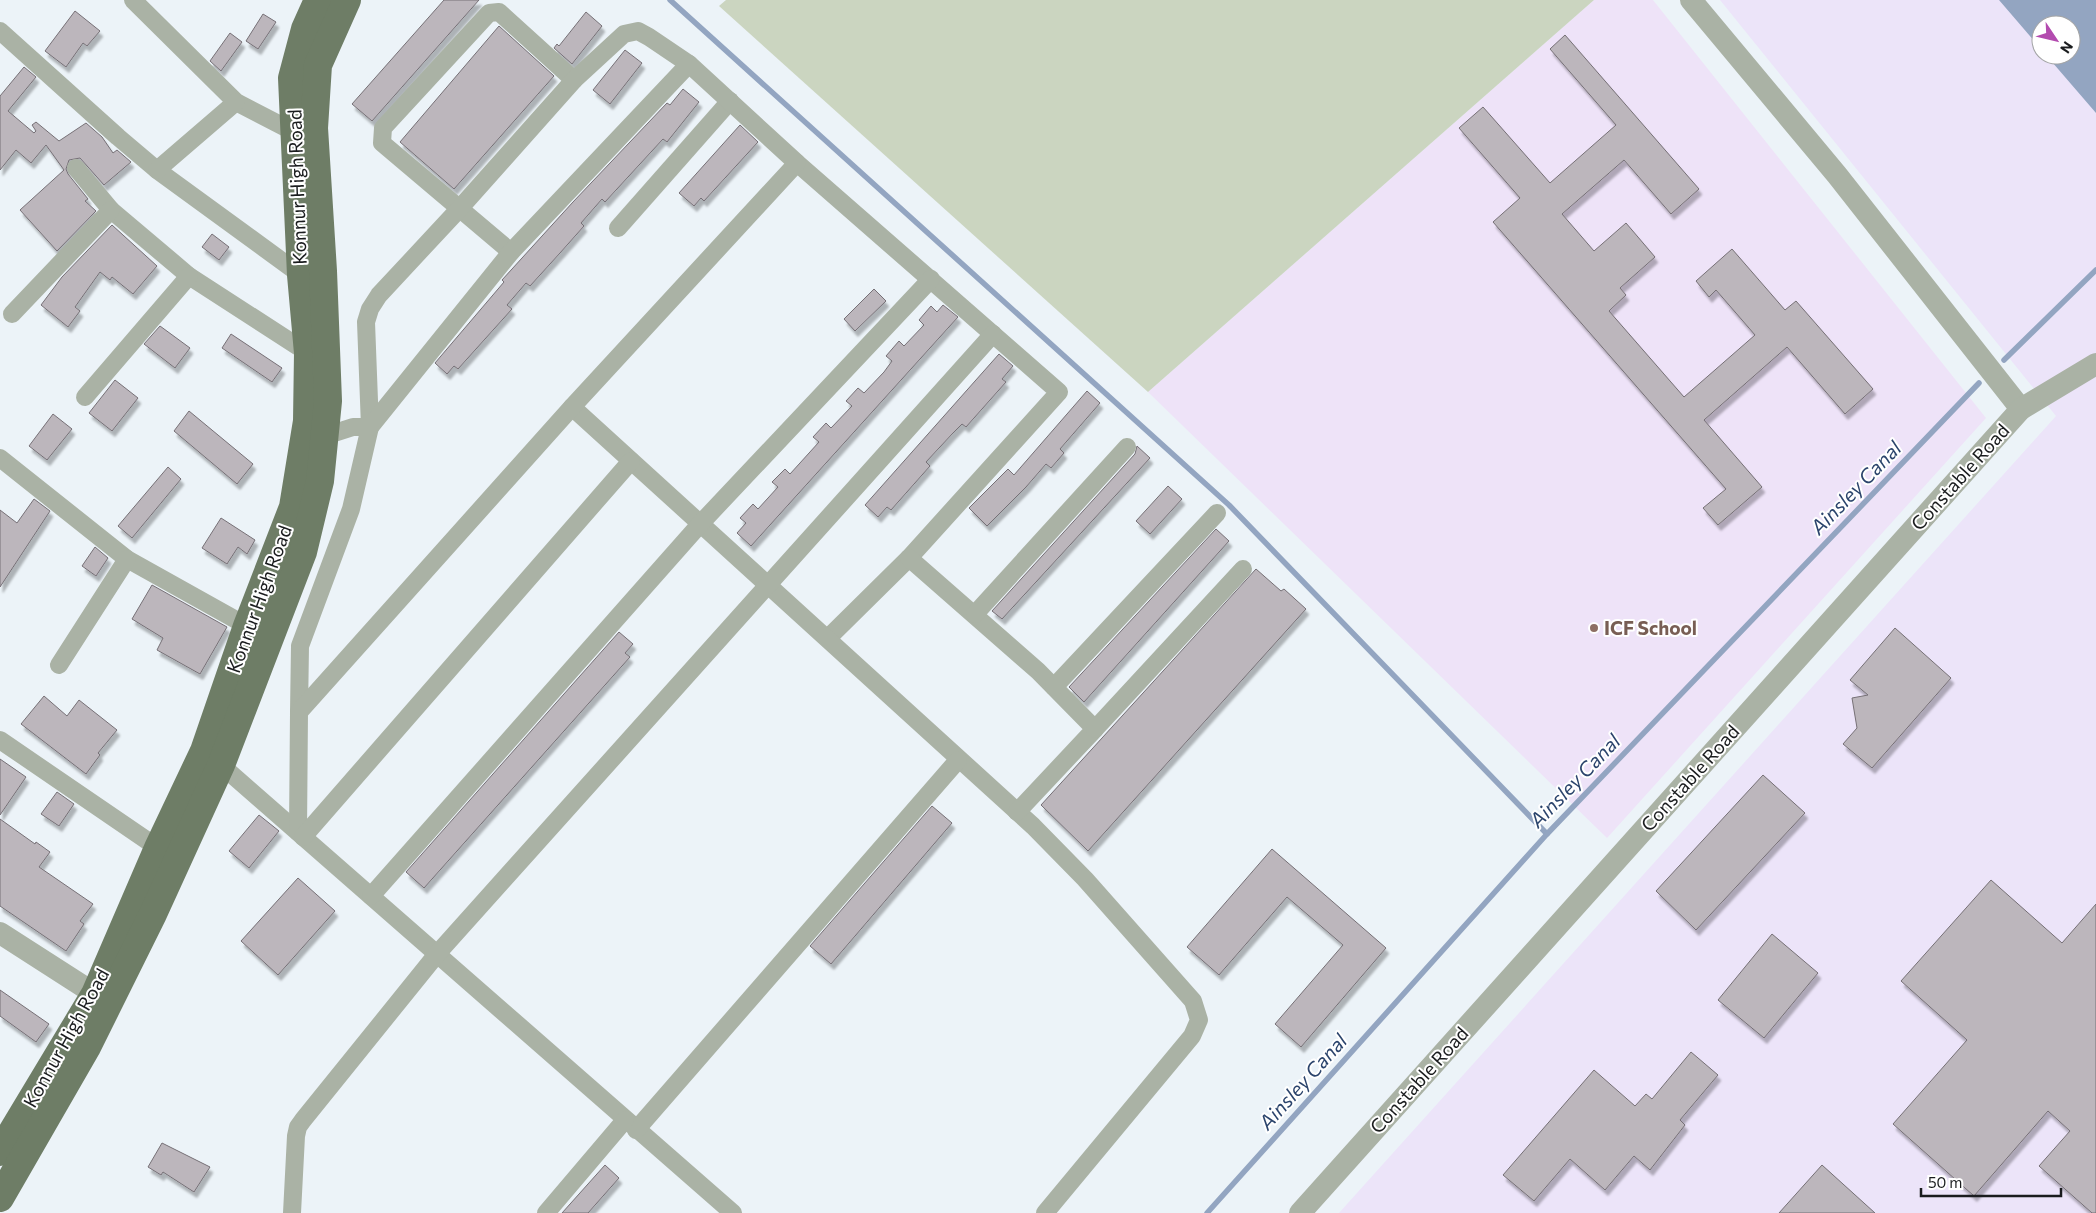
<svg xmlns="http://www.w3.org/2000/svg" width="2096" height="1213" font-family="Commissioner,sans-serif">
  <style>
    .industrial { fill: #ece4f9; fill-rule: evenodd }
    .education { fill: #eee3f8 }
    .green { fill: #cbd5c0 }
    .water { fill: #93a5c1 }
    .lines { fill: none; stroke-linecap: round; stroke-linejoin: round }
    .stream { stroke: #93a5c1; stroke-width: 5.5 }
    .building { fill: #bcb6bc; stroke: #767076; filter: url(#shadow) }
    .minor { stroke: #aab2a5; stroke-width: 18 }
    .tertiary { stroke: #aab2a5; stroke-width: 22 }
    .primary { stroke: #6e7d66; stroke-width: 28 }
    .education-dot { fill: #8d6e63; stroke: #fff; stroke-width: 2 }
    .labels { text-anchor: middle; stroke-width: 4; stroke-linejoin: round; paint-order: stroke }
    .street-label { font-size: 19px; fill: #1a1c1e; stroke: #fff }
    .education-label { font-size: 19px; font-weight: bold; fill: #785e54; stroke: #fff; text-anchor: start }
    .water-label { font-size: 20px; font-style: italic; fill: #2b446c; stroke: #fff }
  </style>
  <defs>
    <filter id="shadow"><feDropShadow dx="3" dy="5.5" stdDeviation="1" flood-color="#0004"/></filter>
  </defs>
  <rect width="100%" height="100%" fill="#ecf3f8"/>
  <path class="industrial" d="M 1720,0 L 2096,0 L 2096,1213 L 1339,1213 L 2056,416 ZM 2041,25 L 2071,25 L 2071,55 L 2041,55 Z"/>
  <path class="education" d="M 1594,0 L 1653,0 L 1986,418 L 1607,838 L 1148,392 Z"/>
  <path class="green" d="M 726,0 L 1594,0 L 1148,392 L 719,6 Z"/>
  <path class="water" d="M 1999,0 L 2096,0 L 2096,113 L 2046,55 L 2071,55 L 2071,25 L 2041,25 L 2041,49 Z"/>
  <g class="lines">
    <g class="stream">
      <path d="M 670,0 L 1229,505 L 1547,834"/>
      <path d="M 2004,360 L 2096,270"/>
      <path d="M 1207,1213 L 1547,834 L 1979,383"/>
    </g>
  </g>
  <g class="building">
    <path d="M 444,0 L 479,0 L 372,121 L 352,104 Z"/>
    <path d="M 75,11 L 100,31 L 87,46 L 83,43 L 66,67 L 45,51 Z"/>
    <path d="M 586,12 L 602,26 L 572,64 L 554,48 L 557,44 L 559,46 Z"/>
    <path d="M 263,14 L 276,22 L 258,49 L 246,41 Z"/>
    <path d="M 499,26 L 554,76 L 454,189 L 400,142 Z"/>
    <path d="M 230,33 L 242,42 L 221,71 L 210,61 Z"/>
    <path d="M 1565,35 L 1699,189 L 1671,214 L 1624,160 L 1562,214 L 1594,251 L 1626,223 L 1655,257 L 1620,288 L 1626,295 L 1609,311 L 1684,397 L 1755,335 L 1716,290 L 1709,297 L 1696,281 L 1732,249 L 1785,310 L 1796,301 L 1873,389 L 1845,414 L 1787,347 L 1704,420 L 1762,487 L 1718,525 L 1703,508 L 1726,489 L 1493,222 L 1520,198 L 1459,128 L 1483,107 L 1550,183 L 1616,125 L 1550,49 Z"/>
    <path d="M 625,50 L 642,63 L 610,104 L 593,90 Z"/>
    <path d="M 24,67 L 36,77 L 8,111 L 34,133 L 36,131 L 32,125 L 36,122 L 59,141 L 86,123 L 102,137 L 113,153 L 117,150 L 131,162 L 104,185 L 80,158 L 69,160 L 66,169 L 68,174 L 88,199 L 85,201 L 96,211 L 57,251 L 20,210 L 64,170 L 46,145 L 31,163 L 16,150 L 0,170 L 0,96 Z"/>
    <path d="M 683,89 L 699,102 L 667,142 L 663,139 L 605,202 L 602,199 L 581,223 L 584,226 L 560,253 L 530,286 L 526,283 L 507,305 L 512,309 L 458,369 L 454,366 L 447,374 L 435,363 L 504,282 L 502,280 L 573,202 L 667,103 L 670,105 Z"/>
    <path d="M 740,125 L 758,142 L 704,201 L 701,198 L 694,206 L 679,193 Z"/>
    <path d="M 112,225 L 157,266 L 133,294 L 112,277 L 110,280 L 100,272 L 75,307 L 80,311 L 68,327 L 41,305 L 62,277 Z"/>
    <path d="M 212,234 L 229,247 L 219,260 L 202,247 Z"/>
    <path d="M 874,289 L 886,301 L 855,331 L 844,319 Z"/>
    <path d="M 943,305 L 958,317 L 751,546 L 737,533 L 746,523 L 740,518 L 753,504 L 758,509 L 778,487 L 772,482 L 785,469 L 790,474 L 819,442 L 813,437 L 826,423 L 831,428 L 852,406 L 846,401 L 858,388 L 864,393 L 884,372 L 892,361 L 886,356 L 899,341 L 904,346 L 924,325 L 919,320 L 931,306 L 937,312 Z"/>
    <path d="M 160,326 L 190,348 L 175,368 L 144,344 Z"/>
    <path d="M 231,334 L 282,368 L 272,382 L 222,348 Z"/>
    <path d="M 999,354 L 1013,366 L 1002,379 L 1006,382 L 966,427 L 962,424 L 953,433 L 926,462 L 930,466 L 891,510 L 887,507 L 878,517 L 865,505 Z"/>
    <path d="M 115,380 L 138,398 L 112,431 L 89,413 Z"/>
    <path d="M 1087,391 L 1100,403 L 1060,449 L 1064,453 L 1051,468 L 1046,464 L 1026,487 L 987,526 L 969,508 L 1008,469 L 1014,475 Z"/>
    <path d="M 189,411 L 253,464 L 237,484 L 174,431 Z"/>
    <path d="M 53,414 L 72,429 L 47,460 L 29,446 Z"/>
    <path d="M 1137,446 L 1150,458 L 1002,619 L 992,611 L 1135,454 Z"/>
    <path d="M 168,467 L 181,479 L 132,538 L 118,526 Z"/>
    <path d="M 1168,486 L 1182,499 L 1150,534 L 1136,521 Z"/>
    <path d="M 34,499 L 50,511 L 0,587 L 0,510 L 17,523 Z"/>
    <path d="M 221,518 L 255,540 L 247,554 L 238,547 L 227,564 L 202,548 Z"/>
    <path d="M 1216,529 L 1229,541 L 1084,702 L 1069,687 Z"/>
    <path d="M 95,547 L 108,558 L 96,576 L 82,566 Z"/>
    <path d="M 1256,569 L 1281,591 L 1284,589 L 1306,609 L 1088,851 L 1041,805 Z"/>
    <path d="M 152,585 L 227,627 L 200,674 L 157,650 L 163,638 L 132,619 Z"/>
    <path d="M 1895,628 L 1951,678 L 1872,768 L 1843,744 L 1857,728 L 1852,698 L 1868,695 L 1850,680 Z"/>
    <path d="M 619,632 L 633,644 L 625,653 L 630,657 L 424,888 L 406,872 Z"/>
    <path d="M 44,696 L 67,716 L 79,700 L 117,730 L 98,753 L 100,755 L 86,774 L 21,724 Z"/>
    <path d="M 0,759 L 26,777 L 0,815 Z"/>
    <path d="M 1763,775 L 1805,813 L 1696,930 L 1656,891 Z"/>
    <path d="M 57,792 L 74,804 L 59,826 L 41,814 Z"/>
    <path d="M 932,806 L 952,823 L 831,964 L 810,946 Z"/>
    <path d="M 259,815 L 279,831 L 249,868 L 229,851 Z"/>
    <path d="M 0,819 L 35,844 L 36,842 L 50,852 L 39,867 L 93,904 L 80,921 L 84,924 L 66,951 L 0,906 Z"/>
    <path d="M 1272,849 L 1386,948 L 1301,1047 L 1275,1024 L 1343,945 L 1287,897 L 1219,975 L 1187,947 Z"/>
    <path d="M 298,878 L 335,911 L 278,975 L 241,941 Z"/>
    <path d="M 1991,880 L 2062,943 L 2096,904 L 2096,1213 L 2092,1213 L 2039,1166 L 2070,1131 L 2048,1111 L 1974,1196 L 1893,1124 L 1967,1040 L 1901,981 Z"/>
    <path d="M 1772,934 L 1818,973 L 1764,1038 L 1718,1000 Z"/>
    <path d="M 0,990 L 49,1024 L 36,1042 L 0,1016 Z"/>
    <path d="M 1691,1052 L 1718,1075 L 1680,1120 L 1685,1125 L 1650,1170 L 1634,1156 L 1605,1190 L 1570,1159 L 1534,1201 L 1503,1175 L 1594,1070 L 1635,1106 L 1646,1094 L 1652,1099 Z"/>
    <path d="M 162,1143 L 210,1167 L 194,1192 L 163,1172 L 161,1175 L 148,1167 Z"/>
    <path d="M 605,1165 L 619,1178 L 588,1213 L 562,1213 Z"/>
    <path d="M 1822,1165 L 1875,1213 L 1779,1213 Z"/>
  </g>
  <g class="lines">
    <g class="minor">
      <path d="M 133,0 L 236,102 L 294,132"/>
      <path d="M 0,31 L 118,137 L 157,170 L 301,275"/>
      <path d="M 797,163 L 1059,392 L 909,558 L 828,638"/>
      <path d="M 76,168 L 111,210 L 189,276 L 308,353"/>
      <path d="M 157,170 L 236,102"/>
      <path d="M 618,228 L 730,101"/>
      <path d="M 511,252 L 382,143 L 383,128 L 489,13 L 499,12 L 574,80"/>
      <path d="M 12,314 L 111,210"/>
      <path d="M 85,397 L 189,276"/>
      <path d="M 572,407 L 1033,826 L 1085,879 L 1193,1001 L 1199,1020 L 1192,1036 L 1045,1213"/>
      <path d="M 0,458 L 127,559 L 247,626"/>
      <path d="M 909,558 L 1038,671 L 1095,729 L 1017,812"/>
      <path d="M 975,614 L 1127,447"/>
      <path d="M 59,665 L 127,559"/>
      <path d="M 1054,687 L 1217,513"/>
      <path d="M 299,712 L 300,646 L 351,509 L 370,427 L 366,322 L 370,309 L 379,295 L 460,208 L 574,80 L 624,34 L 638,31 L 649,37 L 689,64"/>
      <path d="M 1095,729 L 1243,569"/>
      <path d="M 0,740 L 158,848"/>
      <path d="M 221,765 L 733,1213"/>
      <path d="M 298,832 L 299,712 L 572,407 L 797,163 L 689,64 L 511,252 L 370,427 L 353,427 L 325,436"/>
      <path d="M 303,837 L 631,461"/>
      <path d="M 371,896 L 701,523 L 931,279"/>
      <path d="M 636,1130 L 958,760"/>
      <path d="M 292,1213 L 296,1136 L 298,1127 L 303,1120 L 437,954 L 993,334"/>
      <path d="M 546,1213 L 625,1120"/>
    </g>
    <g class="tertiary">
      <path d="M 1691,0 L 1837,175 L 2021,409"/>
      <path d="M 0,933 L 95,994"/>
      <path d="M 1300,1213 L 2021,409 L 2096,364"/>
    </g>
    <g class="primary">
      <path d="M 0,1152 L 95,994 L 158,848 L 204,751 L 247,626 L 293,507 L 307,421 L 308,353 L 301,275 L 292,78 L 305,29 L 318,0"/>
      <path d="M 0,1198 L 87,1047 L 153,914 L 221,765 L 303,552 L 320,481 L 328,401 L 323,271 L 314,128 L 318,65 L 347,0"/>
    </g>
  </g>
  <circle class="education-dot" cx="1594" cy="628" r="5"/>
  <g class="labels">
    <g class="street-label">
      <text transform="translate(297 187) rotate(-92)" y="7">Konnur High Road</text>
      <text transform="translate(1960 477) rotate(-48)" y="7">Constable Road</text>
      <text transform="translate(259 599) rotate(-70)" y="7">Konnur High Road</text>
      <text transform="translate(1690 778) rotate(-48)" y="7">Constable Road</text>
      <text transform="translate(66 1038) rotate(-61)" y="7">Konnur High Road</text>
      <text transform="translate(1419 1080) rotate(-48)" y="7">Constable Road</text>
    </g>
    <g class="education-label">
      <text x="1604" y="635">ICF School</text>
    </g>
    <g class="water-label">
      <text transform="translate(1856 488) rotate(-46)" y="7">Ainsley Canal</text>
      <text transform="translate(1575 781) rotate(-46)" y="7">Ainsley Canal</text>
      <text transform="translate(1303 1082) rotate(-48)" y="7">Ainsley Canal</text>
    </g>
  </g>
  <g transform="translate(2056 40) rotate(125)"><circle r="24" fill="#ffffff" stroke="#a3a4a5"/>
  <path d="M0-4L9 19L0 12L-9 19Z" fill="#b34baf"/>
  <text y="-8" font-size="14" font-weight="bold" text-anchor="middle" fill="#1a1c1e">N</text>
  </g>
  <path d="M1921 1188v8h140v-8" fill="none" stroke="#1a1c1e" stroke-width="2.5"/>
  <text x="1928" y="1188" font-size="15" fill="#1a1c1e" stroke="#ffffff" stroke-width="4" paint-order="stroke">50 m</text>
</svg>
